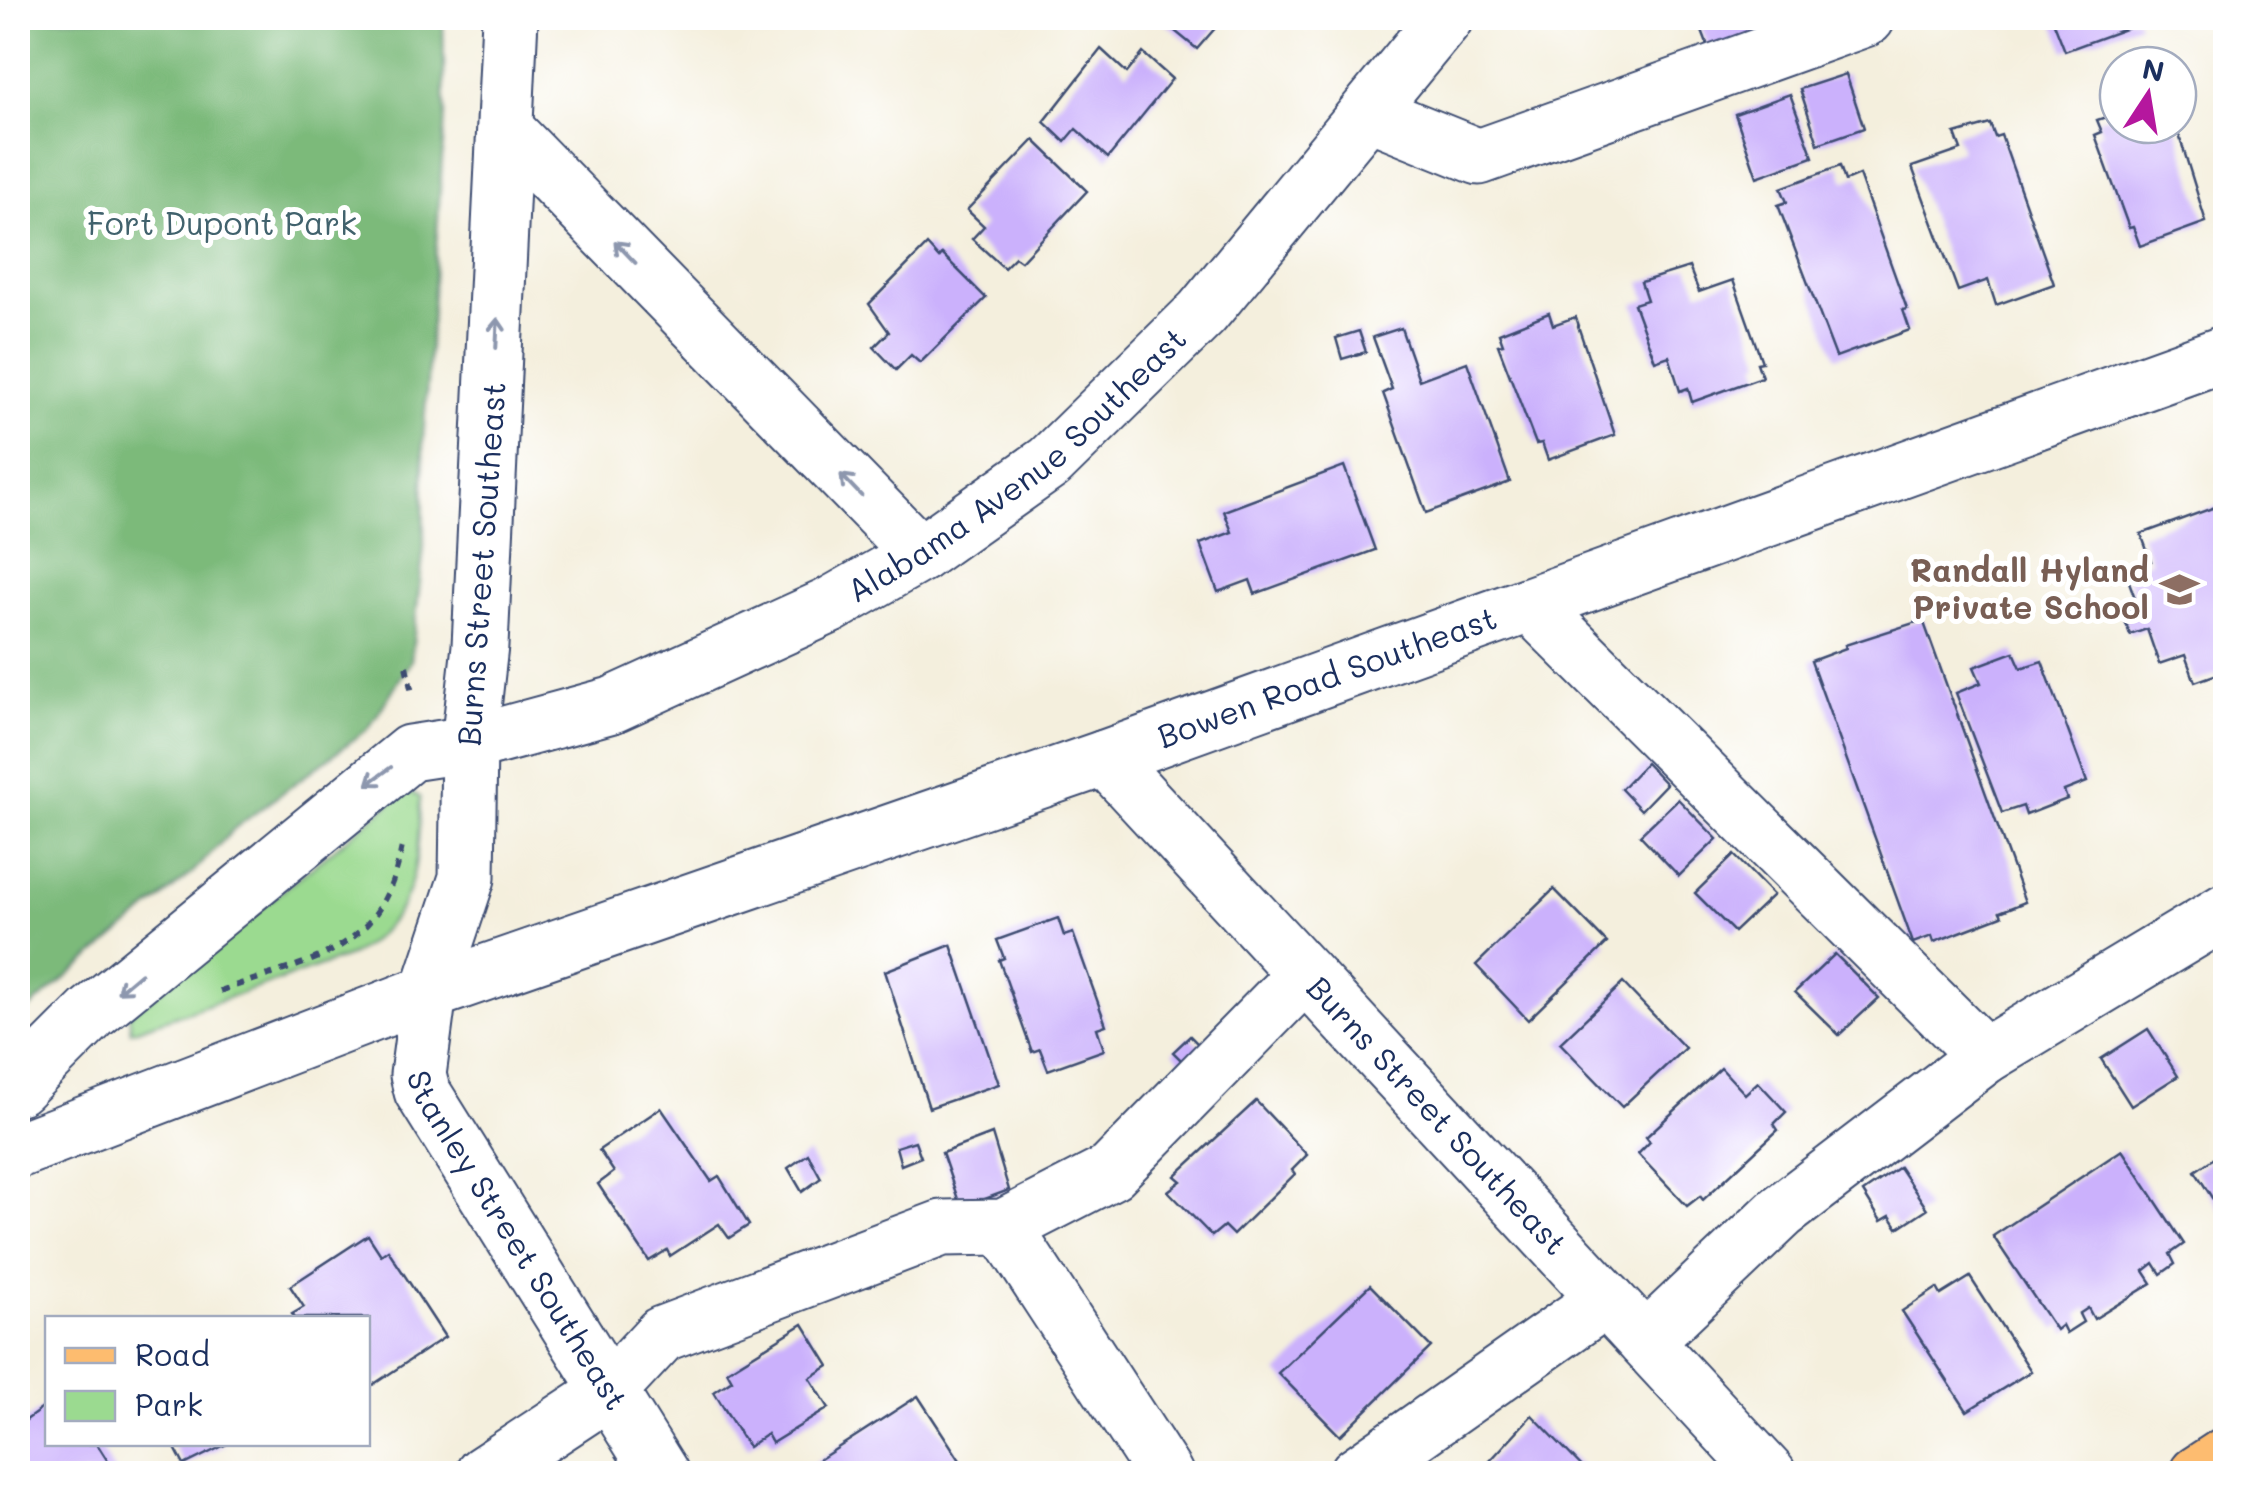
<svg xmlns="http://www.w3.org/2000/svg" width="2243" height="1491" font-family="Mali,sans-serif">
  <style>
    .green { fill: #9bda90; stroke: #5b8477; stroke-width: 2.5 }
    .forest { fill: #7cba7a; stroke: #4c746c; stroke-width: 2.5 }
    .building { fill: #cbb1fc }
    .lines { fill: none; stroke-linecap: round; stroke-linejoin: round }
    .minor-casing { stroke: #3c4c71; stroke-width: 59 }
    .major-casing { stroke: #3c4c71; stroke-width: 59 }
    .path { stroke: #3c4c71; stroke-width: 6; stroke-dasharray: 8 8; stroke-linecap: butt }
    .minor { stroke: #fff; stroke-width: 55 }
    .major { stroke: #fdbc6f; stroke-width: 55 }
    .oneway { stroke: #8d97ae }
    .labels { text-anchor: middle; stroke-width: 10; stroke-linejoin: round; paint-order: stroke }
    .park-label { font-size: 32px; fill: #41626d; stroke: #fff }
    .street-label { font-size: 32px; fill: #1b2f5e; stroke: #fff }
    .education-label { font-size: 32px; font-weight: bold; fill: #785e54; stroke: #fff; text-anchor: end }
  </style>
  <rect width="100%" height="100%" fill="#fff"/>
  <filter id="ink" filterUnits="userSpaceOnUse"><feTurbulence type="fractalNoise" baseFrequency=".01" numOctaves="2"/><feDisplacementMap in="SourceGraphic" scale="20" xChannelSelector="R" yChannelSelector="G"/><feConvolveMatrix kernelMatrix="1 2 1 2 8 2 1 2 1" color-interpolation-filters="sRGB"/></filter>
  <filter id="wash" filterUnits="userSpaceOnUse"><feTurbulence type="fractalNoise" baseFrequency=".0048" numOctaves="4" result="noise"/><feDisplacementMap in="SourceGraphic" scale="40" xChannelSelector="R" yChannelSelector="G"/><feGaussianBlur stdDeviation="2.25" result="paint"/><feColorMatrix in="noise" values="0 0 0 0 0 0 0 0 0 0 0 0 0 0 0 0 0 1.4 0 .05"/><feComposite in="paint" operator="in"/></filter>
  <g filter="url(#wash)">
    <rect width="100%" height="100%" fill="#f4efdd"/>
    <path class="green" d="M 407,790 L 420,797 C 418,868 417,915 350,956 L 131,1031 L 129,1015 Z"/>
    <path class="forest" d="M 18,18 L 443,18 L 445,115 L 423,443 L 424,547 L 411,661 L 369,728 L 235,828 L 192,873 L 18,1018 Z"/>
    <g id="blocks">
      <g class="building">
        <path d="M 1159,18 L 1224,18 L 1197,49 Z"/>
        <path d="M 1697,18 L 1771,18 L 1779,40 L 1715,65 Z"/>
        <path d="M 2052,18 L 2137,18 L 2139,24 L 2065,51 Z"/>
        <path d="M 1101,49 L 1127,73 L 1143,53 L 1172,79 L 1108,158 L 1076,129 L 1065,142 L 1044,122 Z"/>
        <path d="M 1846,74 L 1864,128 L 1818,144 L 1800,89 Z"/>
        <path d="M 1790,94 L 1813,157 L 1757,177 L 1735,114 Z"/>
        <path d="M 2118,113 L 2118,125 L 2176,125 L 2206,222 L 2140,246 L 2133,227 L 2129,228 L 2095,135 L 2102,132 L 2097,120 Z"/>
        <path d="M 1990,124 L 1995,137 L 2001,135 L 2054,284 L 1996,305 L 1988,280 L 1958,291 L 1912,167 L 1961,150 L 1955,134 Z"/>
        <path d="M 1034,140 L 1087,191 L 1021,261 L 1015,257 L 1004,268 L 972,239 L 984,226 L 967,210 Z"/>
        <path d="M 1840,166 L 1845,181 L 1859,175 L 1907,309 L 1903,310 L 1910,330 L 1836,357 L 1778,205 L 1787,202 L 1781,188 Z"/>
        <path d="M 927,245 L 939,258 L 942,254 L 986,298 L 920,363 L 911,355 L 896,370 L 874,347 L 889,332 L 869,304 Z"/>
        <path d="M 1689,267 L 1699,292 L 1733,280 L 1762,362 L 1757,363 L 1762,377 L 1692,402 L 1688,388 L 1680,391 L 1669,356 L 1655,361 L 1634,304 L 1647,300 L 1641,282 Z"/>
        <path d="M 1549,313 L 1553,325 L 1575,317 L 1615,435 L 1548,460 L 1542,443 L 1536,444 L 1498,345 L 1503,344 L 1499,333 Z"/>
        <path d="M 1401,328 L 1419,380 L 1467,362 L 1510,482 L 1426,513 L 1383,393 L 1392,389 L 1373,337 Z"/>
        <path d="M 1359,331 L 1366,352 L 1342,359 L 1336,338 Z"/>
        <path d="M 1344,466 L 1375,550 L 1255,594 L 1250,580 L 1218,592 L 1200,544 L 1232,532 L 1224,511 Z"/>
        <path d="M 2226,503 L 2226,671 L 2195,682 L 2185,655 L 2159,664 L 2147,629 L 2130,635 L 2122,612 L 2138,606 L 2125,571 L 2151,561 L 2141,534 Z"/>
        <path d="M 1923,620 L 2025,902 L 2000,912 L 2002,916 L 1934,942 L 1932,936 L 1913,943 L 1811,661 L 1846,648 L 1845,645 Z"/>
        <path d="M 2014,652 L 2021,668 L 2042,661 L 2087,782 L 2064,791 L 2067,799 L 2026,815 L 2023,806 L 2002,813 L 1956,693 L 1981,683 L 1974,667 Z"/>
        <path d="M 1646,763 L 1666,784 L 1641,810 L 1621,789 Z"/>
        <path d="M 1678,799 L 1717,839 L 1679,876 L 1640,835 Z"/>
        <path d="M 1734,855 L 1773,895 L 1734,932 L 1695,893 Z"/>
        <path d="M 1554,889 L 1607,943 L 1528,1020 L 1476,965 Z"/>
        <path d="M 1058,918 L 1064,936 L 1073,933 L 1106,1025 L 1097,1028 L 1104,1050 L 1048,1070 L 1040,1049 L 1032,1052 L 999,960 L 1004,958 L 997,940 Z"/>
        <path d="M 951,945 L 999,1084 L 929,1108 L 885,971 Z"/>
        <path d="M 1835,954 L 1879,998 L 1839,1035 L 1795,992 Z"/>
        <path d="M 1623,983 L 1685,1048 L 1622,1107 L 1560,1043 Z"/>
        <path d="M 2148,1029 L 2178,1076 L 2131,1106 L 2101,1059 Z"/>
        <path d="M 1190,1036 L 1202,1048 L 1186,1065 L 1173,1052 Z"/>
        <path d="M 1721,1068 L 1745,1094 L 1758,1082 L 1786,1112 L 1774,1124 L 1778,1130 L 1703,1200 L 1700,1196 L 1687,1206 L 1638,1154 L 1650,1142 L 1646,1137 Z"/>
        <path d="M 1256,1101 L 1307,1155 L 1292,1170 L 1295,1174 L 1233,1235 L 1224,1226 L 1212,1236 L 1168,1191 L 1181,1181 L 1175,1176 Z"/>
        <path d="M 661,1108 L 711,1181 L 719,1176 L 749,1225 L 729,1238 L 719,1224 L 670,1256 L 667,1250 L 649,1261 L 598,1184 L 614,1172 L 599,1150 Z"/>
        <path d="M 992,1134 L 1009,1190 L 961,1208 L 942,1153 Z"/>
        <path d="M 915,1141 L 921,1157 L 901,1165 L 896,1147 Z"/>
        <path d="M 2122,1150 L 2184,1244 L 2170,1254 L 2175,1264 L 2161,1274 L 2154,1263 L 2144,1271 L 2152,1283 L 2094,1319 L 2088,1308 L 2079,1314 L 2083,1322 L 2066,1333 L 2062,1325 L 2056,1330 L 1993,1236 Z"/>
        <path d="M 2226,1150 L 2226,1220 L 2195,1171 Z"/>
        <path d="M 808,1154 L 821,1178 L 802,1192 L 788,1168 Z"/>
        <path d="M 1899,1167 L 1927,1209 L 1898,1228 L 1890,1216 L 1881,1221 L 1863,1192 Z"/>
        <path d="M 368,1235 L 381,1255 L 388,1250 L 445,1337 L 368,1388 L 368,1318 L 295,1318 L 292,1314 L 304,1307 L 290,1286 Z"/>
        <path d="M 1970,1277 L 2031,1371 L 1967,1411 L 1902,1311 L 1937,1288 L 1941,1295 Z"/>
        <path d="M 1370,1285 L 1431,1347 L 1340,1436 L 1278,1373 Z"/>
        <path d="M 803,1324 L 829,1366 L 810,1378 L 829,1408 L 772,1443 L 767,1434 L 748,1447 L 714,1392 L 732,1380 L 727,1371 Z"/>
        <path d="M 918,1396 L 967,1471 L 813,1474 L 808,1467 Z"/>
        <path d="M 48,1404 L 48,1444 L 97,1444 L 116,1474 L 20,1474 L 18,1426 Z"/>
        <path d="M 1532,1415 L 1589,1474 L 1478,1474 Z"/>
        <path d="M 173,1444 L 227,1444 L 184,1465 Z"/>
      </g>
    </g>
  </g>
  <g filter="url(#ink)">
    <use href="#blocks" fill-opacity="0" stroke="#3c4c71" stroke-width="2.5"/>
    <g class="lines">
      <defs>
        <g id="minor">
          <path id="s1" d="M 510,18 L 480,646 L 469,744 L 467,878 L 429,992 L 418,1075 L 422,1091 L 661,1474"/>
          <path d="M 1370,113 L 1479,157 L 1867,18"/>
          <path d="M 507,131 L 920,554"/>
          <path d="M 1531,605 L 1985,1056"/>
          <path id="s2" d="M 1105,758 L 1768,1474"/>
          <path id="s3" d="M 18,1087 L 92,1013 L 410,753 L 469,744 L 612,705 L 829,606 L 920,554 L 1050,462 L 1202,313 L 1445,18"/>
          <path id="s4" d="M 18,1150 L 429,992 L 1105,758 L 2226,353"/>
          <path d="M 1004,1227 L 1165,1474"/>
          <path d="M 1645,1341 L 1781,1212 L 1985,1056 L 2226,911"/>
          <path d="M 483,1474 L 609,1391 L 662,1334 L 942,1228 L 1004,1227 L 1111,1172 L 1305,974"/>
          <path d="M 1357,1474 L 1606,1299"/>
        </g>
        <path id="major" d="M 2197,1474 L 2226,1455"/>
      </defs>
      <use href="#minor" class="minor-casing"/>
      <use href="#major" class="major-casing"/>
      <g class="path">
        <path d="M 406,666 L 412,693"/>
        <path d="M 220,991 C 316,957 383,955 403,841"/>
      </g>
      <use href="#minor" class="minor"/>
      <use href="#major" class="major"/>
    </g>
    <defs><path id="oneway-shaft" d="M-6 0H5M1.5-3L5.5 0L1.5 3" fill="none" stroke-width="1.6" stroke-linecap="round" stroke-linejoin="round" transform="scale(2.5)"/></defs>
    <g class="oneway">
      <use href="#oneway-shaft" transform="translate(625 252) rotate(-134)"/>
      <use href="#oneway-shaft" transform="translate(497 333) rotate(-87)"/>
      <use href="#oneway-shaft" transform="translate(851 485) rotate(-134)"/>
      <use href="#oneway-shaft" transform="translate(379 776) rotate(144)"/>
      <use href="#oneway-shaft" transform="translate(129 983) rotate(140)"/>
    </g>
  </g>
  <defs>
    <symbol id="school-bare" viewBox="-9 -9 18 18"><path d="M0-5L7-2L0 1L-7-2ZM-4 1L0 2.5L4 1V4Q0 6-4 4Z" fill="#8d6e63" stroke="#fff" stroke-width="2.5" paint-order="stroke"/></symbol>
  </defs>
  <g fill-rule="evenodd">
    <use href="#school-bare" x="2152" y="562" width="55" height="55"/>
  </g>
  <g class="labels">
    <g class="park-label">
      <text x="222" y="235">Fort Dupont Park</text>
    </g>
    <g class="street-label">
      <text dy="11" stroke="none"><textPath href="#s3" startOffset="1198">Alabama Avenue Southeast</textPath></text>
      <text transform="translate(482 564) rotate(-86)" y="11">Burns Street Southeast</text>
      <text dy="11" stroke="none"><textPath href="#s4" startOffset="1392">Bowen Road Southeast</textPath></text>
      <text dy="11" stroke="none"><textPath href="#s2" startOffset="488">Burns Street Southeast</textPath></text>
      <text dy="11" stroke="none"><textPath href="#s1" startOffset="1258">Stanley Street Southeast</textPath></text>
    </g>
    <g class="education-label">
      <text x="2149" y="582">Randall Hyland<tspan x="2149" dy="37">Private School</tspan></text>
    </g>
  </g>
  <rect width="2243" height="1491" fill="none" stroke="#fff" stroke-width="60"/>
  <rect x="45" y="1316" width="325" height="130" fill="#ffffff" stroke="#a4acbf" stroke-width="2.5"/>
  <rect x="65" y="1348" width="50" height="15" fill="#fdbc6f" stroke="#a4acbf" stroke-width="2.5"/>
  <text x="135" y="1366" font-size="30" fill="#1b2f5e">Road</text>
  <rect x="65" y="1391" width="50" height="30" fill="#9bda90" stroke="#a4acbf" stroke-width="2.5"/>
  <text x="135" y="1416" font-size="30" fill="#1b2f5e">Park</text>
  <g transform="translate(2148 95) rotate(12)"><circle r="48" fill="#ffffff" stroke="#a4acbf" stroke-width="2.5"/>
  <path d="M0-8L18 38L0 25L-18 38Z" fill="#b5179e"/>
  <text y="-15" font-size="28" font-weight="bold" text-anchor="middle" fill="#1b2f5e">N</text>
  </g>
</svg>
